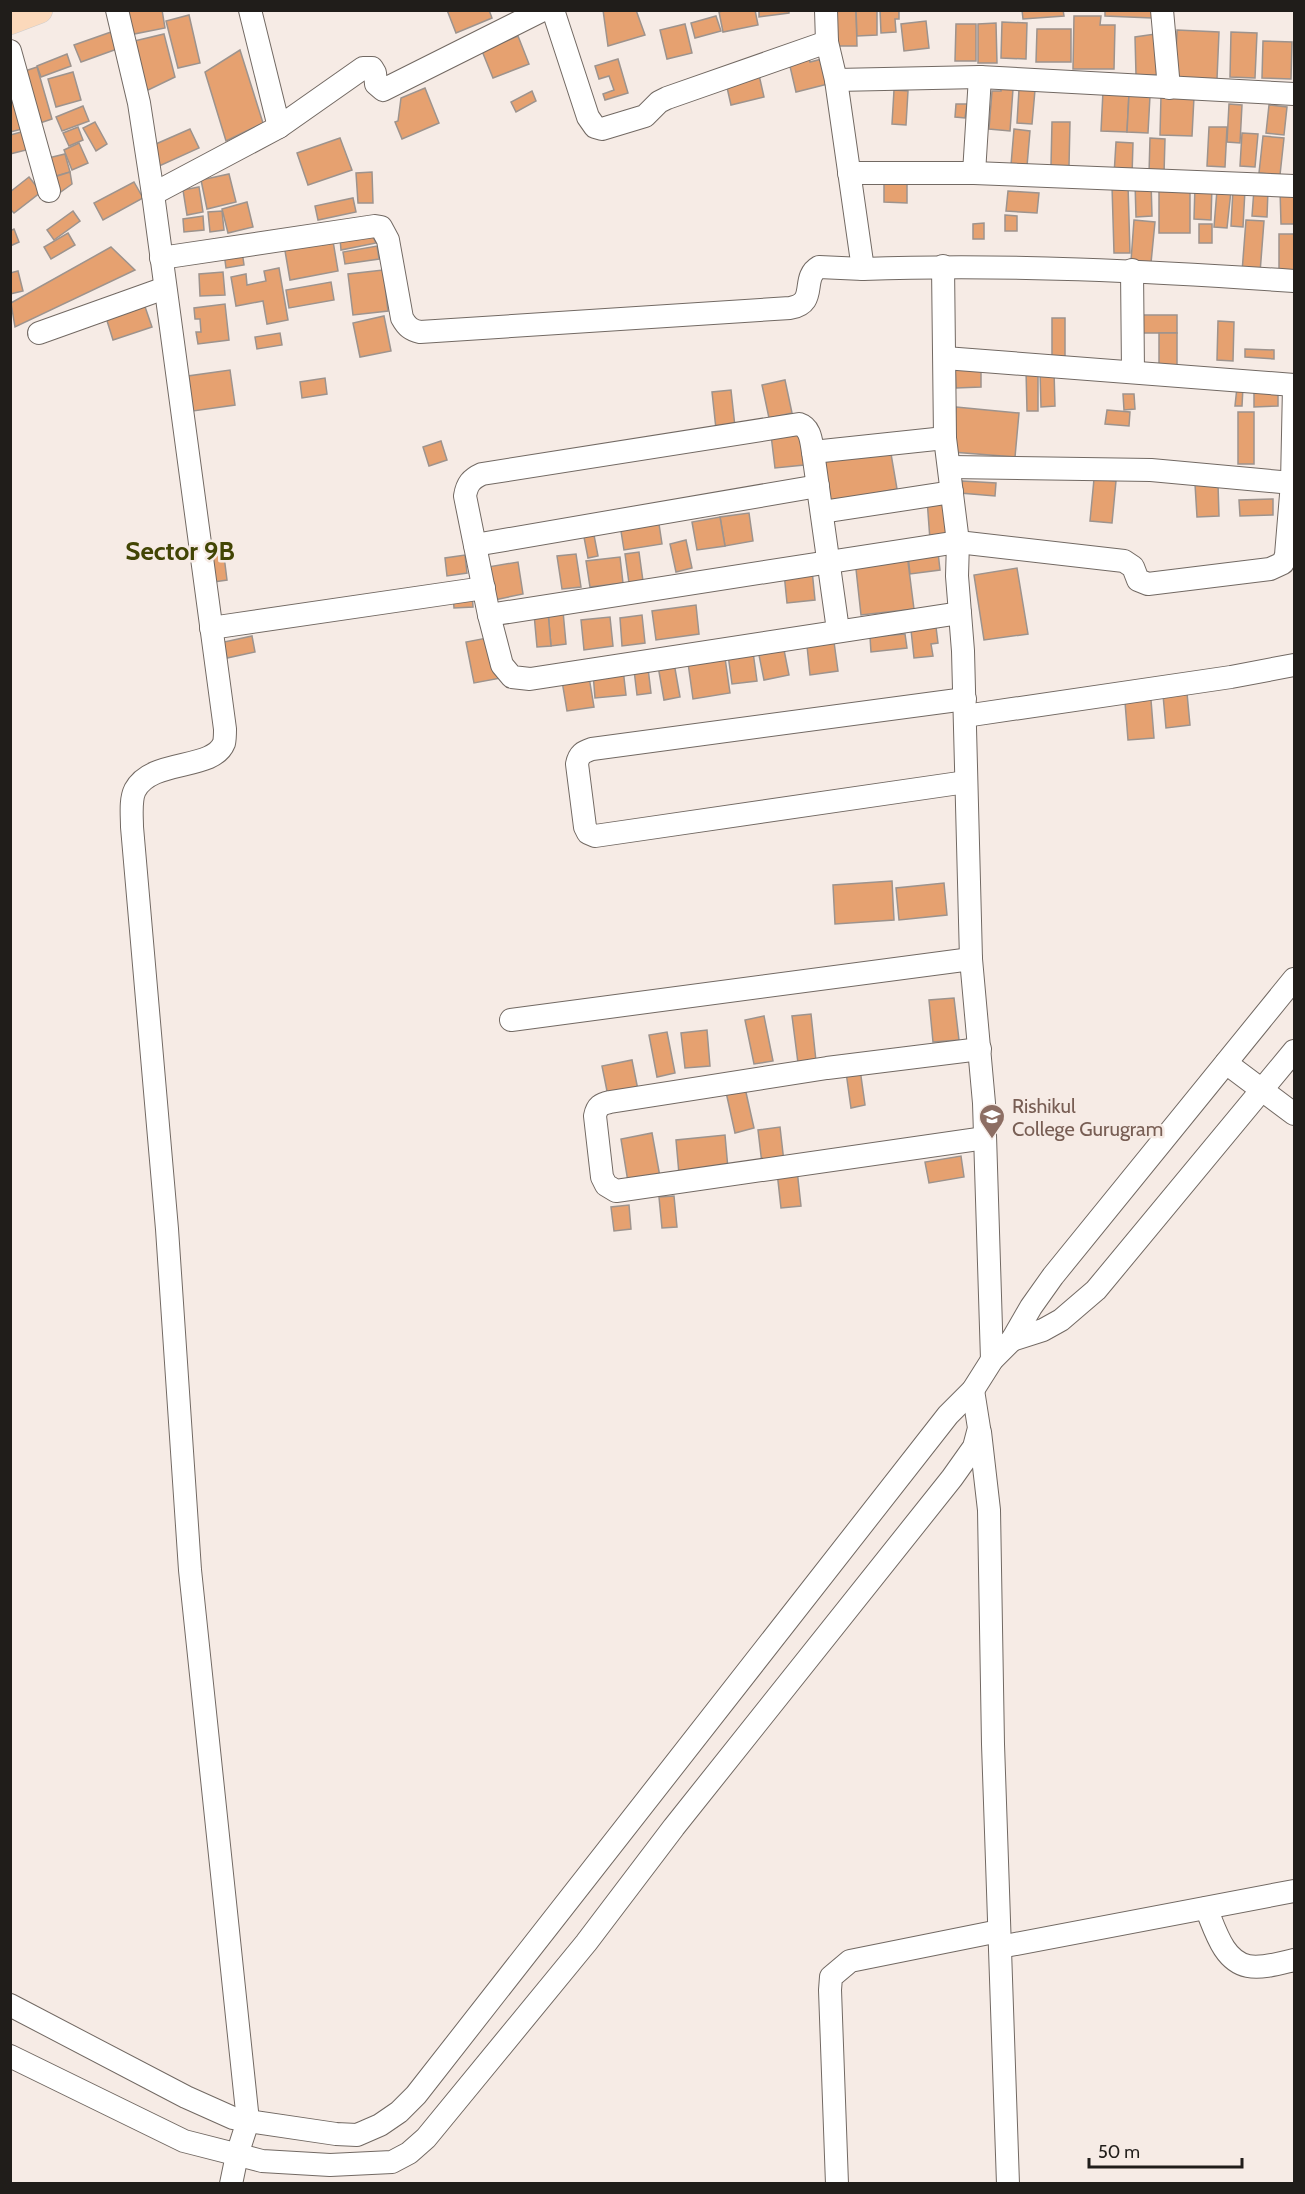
<svg xmlns="http://www.w3.org/2000/svg" width="1305" height="2194" font-family="Cabin,sans-serif">
  <style>
    .building { fill: #e6a170; stroke: #9d938d; stroke-width: 1.5 }
    .lines { fill: none; stroke-linecap: round; stroke-linejoin: round }
    .minor-casing { stroke: #726963; stroke-width: 24 }
    .major-casing { stroke: #cecdcd; stroke-width: 28 }
    .minor { stroke: #fff; stroke-width: 22 }
    .major { stroke: #fbd9bb; stroke-width: 27 }
    .labels { text-anchor: middle; stroke-width: 5; stroke-linejoin: round; paint-order: stroke }
    .education-label { font-size: 20px; fill: #785e54; stroke: #f6ebe5; text-anchor: start }
    .district-label { font-size: 26px; font-weight: bold; fill: #424504; stroke: #f6ebe5 }
  </style>
  <rect width="100%" height="100%" fill="#f6ebe5"/>
  <g class="building">
    <path d="M 124,10 L 162,10 L 165,28 L 129,35 Z"/>
    <path d="M 447,10 L 489,10 L 492,18 L 456,33 Z"/>
    <path d="M 603,10 L 636,10 L 645,35 L 608,46 Z"/>
    <path d="M 725,10 L 755,10 L 758,25 L 723,32 L 719,12 Z"/>
    <path d="M 759,10 L 789,10 L 789,13 L 759,17 Z"/>
    <path d="M 829,10 L 856,10 L 857,46 L 830,46 Z"/>
    <path d="M 856,10 L 877,10 L 877,35 L 857,36 Z"/>
    <path d="M 880,10 L 899,10 L 899,19 L 895,19 L 896,32 L 881,33 Z"/>
    <path d="M 1022,10 L 1063,10 L 1064,16 L 1023,19 Z"/>
    <path d="M 1105,10 L 1153,10 L 1152,18 L 1105,16 Z"/>
    <path d="M 189,15 L 200,63 L 178,68 L 166,21 Z"/>
    <path d="M 716,16 L 721,31 L 695,38 L 691,23 Z"/>
    <path d="M 1074,16 L 1101,16 L 1100,25 L 1115,25 L 1114,69 L 1073,69 Z"/>
    <path d="M 926,21 L 929,48 L 904,51 L 901,24 Z"/>
    <path d="M 1002,22 L 1027,23 L 1026,59 L 1001,58 Z"/>
    <path d="M 996,23 L 997,63 L 978,63 L 978,24 Z"/>
    <path d="M 685,24 L 692,53 L 667,59 L 660,30 Z"/>
    <path d="M 956,24 L 976,24 L 976,61 L 955,61 Z"/>
    <path d="M 1037,29 L 1071,29 L 1071,62 L 1036,62 Z"/>
    <path d="M 1177,30 L 1219,32 L 1217,79 L 1175,78 Z"/>
    <path d="M 111,32 L 117,49 L 81,62 L 74,45 Z"/>
    <path d="M 1231,32 L 1257,33 L 1255,78 L 1230,77 Z"/>
    <path d="M 164,34 L 175,77 L 140,94 L 130,42 Z"/>
    <path d="M 1155,34 L 1161,75 L 1136,75 L 1135,37 Z"/>
    <path d="M 518,36 L 529,64 L 493,78 L 482,51 Z"/>
    <path d="M 1263,41 L 1292,42 L 1291,79 L 1262,78 Z"/>
    <path d="M 240,50 L 263,123 L 226,141 L 205,72 Z"/>
    <path d="M 67,54 L 71,66 L 41,77 L 37,66 Z"/>
    <path d="M 809,58 L 810,62 L 822,59 L 828,84 L 796,92 L 789,62 Z"/>
    <path d="M 618,59 L 628,93 L 605,100 L 603,94 L 614,90 L 609,76 L 599,79 L 595,66 Z"/>
    <path d="M 37,67 L 52,119 L 34,125 L 19,73 Z"/>
    <path d="M 73,72 L 81,100 L 56,107 L 48,79 Z"/>
    <path d="M 759,75 L 764,97 L 731,105 L 726,83 Z"/>
    <path d="M 425,88 L 439,123 L 402,139 L 395,122 L 398,121 L 401,98 Z"/>
    <path d="M 1001,88 L 1013,89 L 1010,131 L 989,129 L 992,91 L 1001,91 Z"/>
    <path d="M 10,89 L 30,127 L 10,132 Z"/>
    <path d="M 1019,89 L 1035,90 L 1032,124 L 1017,123 Z"/>
    <path d="M 894,90 L 908,91 L 906,125 L 892,124 Z"/>
    <path d="M 532,91 L 536,101 L 516,112 L 511,102 Z"/>
    <path d="M 1103,91 L 1129,92 L 1127,132 L 1101,131 Z"/>
    <path d="M 1129,95 L 1150,96 L 1148,133 L 1127,132 Z"/>
    <path d="M 1161,96 L 1194,97 L 1192,136 L 1160,135 Z"/>
    <path d="M 956,104 L 967,104 L 965,118 L 955,117 Z"/>
    <path d="M 1229,104 L 1242,105 L 1240,143 L 1227,142 Z"/>
    <path d="M 1269,105 L 1287,107 L 1284,135 L 1266,133 Z"/>
    <path d="M 83,106 L 89,121 L 62,131 L 56,117 Z"/>
    <path d="M 95,122 L 107,144 L 96,151 L 83,128 Z"/>
    <path d="M 1052,122 L 1070,122 L 1069,166 L 1051,166 Z"/>
    <path d="M 78,127 L 83,140 L 69,146 L 63,133 Z"/>
    <path d="M 1209,127 L 1227,127 L 1225,167 L 1207,166 Z"/>
    <path d="M 190,129 L 199,148 L 157,167 L 149,147 Z"/>
    <path d="M 1014,129 L 1030,131 L 1027,166 L 1011,165 Z"/>
    <path d="M 25,131 L 30,149 L 10,154 L 10,135 Z"/>
    <path d="M 1242,133 L 1258,134 L 1255,167 L 1240,166 Z"/>
    <path d="M 1263,136 L 1284,138 L 1280,175 L 1259,173 Z"/>
    <path d="M 340,138 L 352,170 L 308,185 L 297,153 Z"/>
    <path d="M 1150,138 L 1165,139 L 1164,174 L 1149,174 Z"/>
    <path d="M 1116,142 L 1133,143 L 1132,176 L 1114,175 Z"/>
    <path d="M 79,143 L 88,163 L 72,170 L 64,150 Z"/>
    <path d="M 65,154 L 70,172 L 49,178 L 44,159 Z"/>
    <path d="M 70,172 L 72,184 L 55,196 L 48,179 Z"/>
    <path d="M 372,172 L 373,203 L 358,203 L 356,173 Z"/>
    <path d="M 229,174 L 236,202 L 207,209 L 201,180 Z"/>
    <path d="M 29,177 L 41,192 L 14,213 L 10,209 L 10,192 Z"/>
    <path d="M 884,180 L 907,180 L 907,203 L 884,202 Z"/>
    <path d="M 1151,181 L 1152,216 L 1136,217 L 1135,182 Z"/>
    <path d="M 134,182 L 143,198 L 103,220 L 94,203 Z"/>
    <path d="M 1128,185 L 1130,253 L 1114,253 L 1112,186 Z"/>
    <path d="M 1195,185 L 1212,185 L 1211,220 L 1194,219 Z"/>
    <path d="M 199,187 L 203,212 L 187,215 L 183,190 Z"/>
    <path d="M 1233,189 L 1245,190 L 1243,227 L 1231,226 Z"/>
    <path d="M 1254,189 L 1268,190 L 1267,217 L 1252,216 Z"/>
    <path d="M 1294,189 L 1294,224 L 1281,224 L 1280,190 Z"/>
    <path d="M 1217,190 L 1231,191 L 1227,228 L 1214,227 Z"/>
    <path d="M 1008,191 L 1039,193 L 1037,213 L 1006,211 Z"/>
    <rect x="1159" y="191" width="31" height="42"/>
    <path d="M 353,198 L 356,212 L 318,220 L 315,206 Z"/>
    <path d="M 247,202 L 253,227 L 228,233 L 222,209 Z"/>
    <path d="M 73,211 L 80,221 L 54,240 L 47,230 Z"/>
    <path d="M 222,211 L 224,230 L 210,232 L 208,212 Z"/>
    <path d="M 1005,215 L 1017,216 L 1017,231 L 1005,231 Z"/>
    <path d="M 203,216 L 204,230 L 184,232 L 183,219 Z"/>
    <path d="M 1134,220 L 1155,222 L 1151,263 L 1131,261 Z"/>
    <path d="M 1246,220 L 1264,221 L 1260,273 L 1242,272 Z"/>
    <path d="M 984,223 L 984,239 L 973,239 L 973,224 Z"/>
    <rect x="1199" y="224" width="13" height="19"/>
    <path d="M 14,229 L 19,242 L 10,246 L 10,231 Z"/>
    <path d="M 68,233 L 75,245 L 51,259 L 44,247 Z"/>
    <path d="M 371,233 L 376,243 L 341,250 L 340,238 Z"/>
    <rect x="1279" y="234" width="15" height="42"/>
    <path d="M 332,235 L 338,271 L 290,280 L 284,245 Z"/>
    <path d="M 377,246 L 379,259 L 345,264 L 343,252 Z"/>
    <path d="M 111,247 L 135,270 L 15,327 L 11,303 Z"/>
    <path d="M 242,251 L 244,265 L 226,268 L 224,253 Z"/>
    <path d="M 279,268 L 288,320 L 267,324 L 263,301 L 236,306 L 231,277 L 246,274 L 247,285 L 266,281 L 264,271 Z"/>
    <path d="M 383,270 L 388,311 L 353,315 L 348,274 Z"/>
    <path d="M 18,271 L 23,291 L 10,294 L 10,273 Z"/>
    <path d="M 223,272 L 225,295 L 200,296 L 199,274 Z"/>
    <path d="M 331,282 L 334,300 L 289,308 L 286,290 Z"/>
    <path d="M 142,298 L 152,327 L 113,340 L 104,311 Z"/>
    <path d="M 225,304 L 229,340 L 198,344 L 196,332 L 201,332 L 200,319 L 195,319 L 194,308 Z"/>
    <rect x="1139" y="315" width="38" height="18"/>
    <path d="M 384,316 L 391,351 L 360,357 L 353,323 Z"/>
    <rect x="1052" y="318" width="13" height="39"/>
    <path d="M 1218,321 L 1234,322 L 1233,361 L 1217,360 Z"/>
    <path d="M 280,333 L 282,345 L 257,349 L 255,337 Z"/>
    <rect x="1159" y="333" width="18" height="35"/>
    <path d="M 1245,349 L 1274,350 L 1274,359 L 1245,357 Z"/>
    <path d="M 955,369 L 981,369 L 981,387 L 956,388 Z"/>
    <path d="M 230,370 L 235,405 L 193,411 L 188,376 Z"/>
    <path d="M 1026,370 L 1038,370 L 1038,411 L 1027,411 Z"/>
    <path d="M 1040,371 L 1054,371 L 1055,406 L 1041,407 Z"/>
    <path d="M 325,378 L 327,394 L 302,398 L 300,382 Z"/>
    <path d="M 785,380 L 792,413 L 769,418 L 762,385 Z"/>
    <path d="M 1237,387 L 1243,387 L 1242,406 L 1235,406 Z"/>
    <path d="M 731,390 L 735,427 L 716,429 L 712,392 Z"/>
    <path d="M 1254,393 L 1278,393 L 1278,406 L 1254,407 Z"/>
    <path d="M 1123,394 L 1134,394 L 1135,409 L 1124,410 Z"/>
    <path d="M 956,407 L 1019,413 L 1015,457 L 952,452 Z"/>
    <path d="M 1107,410 L 1130,412 L 1129,426 L 1105,424 Z"/>
    <rect x="1238" y="412" width="16" height="52"/>
    <path d="M 801,433 L 804,465 L 775,468 L 771,435 Z"/>
    <path d="M 441,441 L 447,460 L 429,466 L 423,447 Z"/>
    <path d="M 890,448 L 897,489 L 826,502 L 819,461 Z"/>
    <path d="M 1094,479 L 1116,481 L 1112,523 L 1090,521 Z"/>
    <path d="M 962,481 L 996,483 L 995,496 L 960,493 Z"/>
    <path d="M 1195,484 L 1218,484 L 1219,516 L 1197,517 Z"/>
    <path d="M 948,497 L 951,538 L 930,540 L 927,499 Z"/>
    <path d="M 1273,499 L 1273,515 L 1240,516 L 1239,500 Z"/>
    <path d="M 749,513 L 753,541 L 725,546 L 720,517 Z"/>
    <path d="M 720,517 L 725,546 L 697,550 L 692,522 Z"/>
    <path d="M 659,524 L 662,544 L 624,550 L 621,531 Z"/>
    <path d="M 593,530 L 598,556 L 588,558 L 583,532 Z"/>
    <path d="M 686,540 L 692,568 L 676,572 L 670,544 Z"/>
    <path d="M 223,548 L 227,580 L 207,583 L 203,552 Z"/>
    <path d="M 639,552 L 643,581 L 629,583 L 625,554 Z"/>
    <path d="M 938,552 L 940,570 L 910,574 L 908,555 Z"/>
    <path d="M 576,554 L 581,587 L 562,589 L 557,556 Z"/>
    <path d="M 907,554 L 914,609 L 861,615 L 855,560 Z"/>
    <path d="M 465,555 L 467,573 L 447,576 L 445,558 Z"/>
    <path d="M 620,557 L 623,583 L 590,587 L 586,561 Z"/>
    <path d="M 518,562 L 523,594 L 494,600 L 488,567 Z"/>
    <path d="M 1017,568 L 1028,634 L 984,640 L 974,575 Z"/>
    <path d="M 812,570 L 815,600 L 787,603 L 784,573 Z"/>
    <path d="M 472,592 L 473,607 L 454,608 L 453,594 Z"/>
    <path d="M 696,605 L 699,634 L 656,640 L 652,611 Z"/>
    <path d="M 563,611 L 566,644 L 551,646 L 548,612 Z"/>
    <path d="M 548,612 L 551,646 L 537,647 L 534,614 Z"/>
    <path d="M 642,615 L 645,643 L 622,646 L 620,618 Z"/>
    <path d="M 610,617 L 613,646 L 584,650 L 581,620 Z"/>
    <path d="M 936,627 L 938,643 L 931,644 L 933,656 L 914,658 L 911,630 Z"/>
    <path d="M 905,634 L 907,648 L 871,652 L 870,637 Z"/>
    <path d="M 252,636 L 255,652 L 227,658 L 224,642 Z"/>
    <path d="M 492,637 L 501,678 L 474,683 L 466,642 Z"/>
    <path d="M 834,642 L 838,671 L 810,675 L 807,646 Z"/>
    <path d="M 784,650 L 789,675 L 764,680 L 759,655 Z"/>
    <path d="M 753,652 L 757,681 L 732,684 L 728,655 Z"/>
    <path d="M 725,658 L 730,693 L 693,699 L 688,663 Z"/>
    <path d="M 674,663 L 680,697 L 664,700 L 658,666 Z"/>
    <path d="M 648,668 L 651,693 L 637,695 L 634,670 Z"/>
    <path d="M 623,669 L 626,695 L 595,698 L 593,673 Z"/>
    <path d="M 589,677 L 594,707 L 567,711 L 562,681 Z"/>
    <path d="M 1187,693 L 1190,725 L 1166,728 L 1163,695 Z"/>
    <path d="M 1151,700 L 1154,738 L 1128,740 L 1125,702 Z"/>
    <path d="M 892,881 L 894,920 L 835,924 L 833,885 Z"/>
    <path d="M 944,883 L 947,915 L 899,920 L 896,888 Z"/>
    <path d="M 954,998 L 959,1040 L 933,1042 L 929,1000 Z"/>
    <path d="M 811,1014 L 816,1061 L 798,1063 L 792,1016 Z"/>
    <path d="M 764,1016 L 773,1061 L 754,1064 L 745,1020 Z"/>
    <path d="M 707,1030 L 710,1066 L 685,1068 L 681,1033 Z"/>
    <path d="M 667,1032 L 675,1073 L 657,1077 L 649,1035 Z"/>
    <path d="M 632,1060 L 638,1090 L 608,1096 L 602,1066 Z"/>
    <path d="M 860,1069 L 865,1105 L 851,1108 L 846,1072 Z"/>
    <path d="M 745,1088 L 754,1128 L 735,1133 L 726,1092 Z"/>
    <path d="M 780,1127 L 784,1162 L 762,1164 L 758,1130 Z"/>
    <path d="M 652,1133 L 660,1177 L 628,1182 L 621,1139 Z"/>
    <path d="M 725,1135 L 728,1169 L 679,1174 L 676,1140 Z"/>
    <path d="M 961,1156 L 964,1177 L 929,1183 L 925,1162 Z"/>
    <path d="M 797,1170 L 801,1206 L 781,1208 L 777,1172 Z"/>
    <path d="M 674,1196 L 677,1227 L 662,1228 L 659,1197 Z"/>
    <path d="M 629,1205 L 631,1229 L 614,1231 L 611,1207 Z"/>
  </g>
  <g class="lines">
    <defs>
      <g id="minor">
        <path d="M 117,10 L 139,103 L 153,194 L 225,729 C 225,733 225,739 224,743 C 213,771 152,758 135,790 C 130,800 132,816 132,827 L 167,1229 L 190,1570 L 248,2121 L 237,2155 L 231,2184"/>
        <path d="M 250,10 L 279,127 L 363,68 L 372,68 L 375,73 L 376,84 L 383,90 L 543,10"/>
        <path d="M 553,10 L 588,117 L 595,127 L 602,129 L 645,116 L 659,102 L 667,98 L 827,42"/>
        <path d="M 826,10 L 827,42 L 836,80 L 863,269 C 1007,264 1150,271 1294,281"/>
        <path d="M 1162,10 L 1169,88"/>
        <path d="M 10,51 L 49,191"/>
        <path d="M 836,80 L 980,77 L 1294,94"/>
        <path d="M 849,173 L 974,173 L 1294,186"/>
        <path d="M 974,173 L 980,77"/>
        <path d="M 153,194 L 279,127"/>
        <path d="M 161,258 L 375,226 L 381,227 L 388,240 L 402,318 C 407,327 411,330 420,332 L 790,308 C 819,303 800,278 819,267 L 863,269"/>
        <path d="M 943,266 L 945,438 L 958,542 L 957,576 L 963,651 L 971,959 L 984,1103 L 992,1360"/>
        <path d="M 1132,270 L 1133,372"/>
        <path d="M 39,333 L 165,288"/>
        <path d="M 945,358 L 1294,385"/>
        <path d="M 813,452 L 945,438"/>
        <path d="M 950,467 L 1151,470 L 1292,483"/>
        <path d="M 822,512 L 952,492"/>
        <path d="M 475,545 L 818,486"/>
        <path d="M 489,615 L 958,542 L 1124,561 L 1133,567 L 1138,580 L 1148,584 L 1270,569 L 1283,563 L 1286,555 L 1292,483 L 1294,386"/>
        <path d="M 211,628 L 484,588"/>
        <path d="M 838,630 L 813,452 C 811,441 811,428 799,424 L 482,474 C 471,479 467,484 465,496 L 489,615 L 502,665 L 512,677 L 530,679 L 960,613"/>
        <path d="M 965,699 L 592,749 C 583,752 579,754 577,764 L 585,827 L 588,833 L 595,836 L 966,782"/>
        <path d="M 965,716 L 1231,677 L 1294,665"/>
        <path d="M 511,1020 L 971,959"/>
        <path d="M 980,1049 L 827,1068 L 610,1102 C 601,1104 597,1106 595,1116 L 602,1177 L 606,1185 L 616,1191 L 985,1138"/>
        <path d="M 1226,1063 L 1294,1114"/>
        <path d="M 1012,1340 L 1043,1330 L 1061,1320 L 1096,1290 L 1294,1051"/>
        <path d="M 980,1432 L 989,1510 L 993,1744 L 1008,2184"/>
        <path d="M 1206,1908 C 1215,1929 1223,1961 1248,1966 C 1262,1969 1281,1963 1294,1960"/>
        <path d="M 1000,1947 L 1294,1891"/>
        <path d="M 10,2005 L 186,2097 L 233,2118 L 248,2121 L 336,2134 L 357,2135 L 380,2125 L 399,2112 L 416,2095 L 948,1415 L 973,1390 L 992,1360 L 1012,1340 L 1031,1307 L 1053,1276 L 1294,979"/>
        <path d="M 10,2056 L 184,2141 L 262,2161 L 330,2165 L 392,2162 L 409,2153 L 426,2138 L 586,1943 L 674,1827 L 952,1478 L 974,1447 L 979,1428 L 973,1390"/>
        <path d="M 837,2184 L 830,1990 L 831,1977 L 850,1961 L 999,1931"/>
      </g>
      <path id="major" d="M 10,21 L 39,10"/>
    </defs>
    <use href="#minor" class="minor-casing"/>
    <use href="#major" class="major-casing"/>
    <use href="#minor" class="minor"/>
    <use href="#major" class="major"/>
  </g>
  <defs>
    <symbol id="university-pin" viewBox="-11 -11 22 30"><path d="M0 17L-7.5 6A9.5 9.5 0 1 1 7.5 6Z" fill="#8d6e63" stroke="#f6ebe5"/><path d="M0-5L7-2L0 1L-7-2ZM-4 1L0 2.5L4 1V4Q0 6-4 4Z" fill="#fff"/></symbol>
  </defs>
  <g fill-rule="evenodd">
    <use href="#university-pin" x="977" y="1102" width="30" height="40"/>
  </g>
  <g class="labels">
    <g class="education-label">
      <text x="1012" y="1113">Rishikul<tspan x="1012" dy="23">College Gurugram</tspan></text>
    </g>
    <g class="district-label">
      <text x="180" y="560">Sector 9B</text>
    </g>
  </g>
  <rect width="1305" height="2194" fill="none" stroke="#201d1a" stroke-width="24"/>
  <path d="M1089 2158v9h153v-9" fill="none" stroke="#201d1a" stroke-width="3"/>
  <text x="1098" y="2158" font-size="18" fill="#201d1a" stroke="#f6ebe5" stroke-width="4.5" paint-order="stroke">50 m</text>
</svg>
